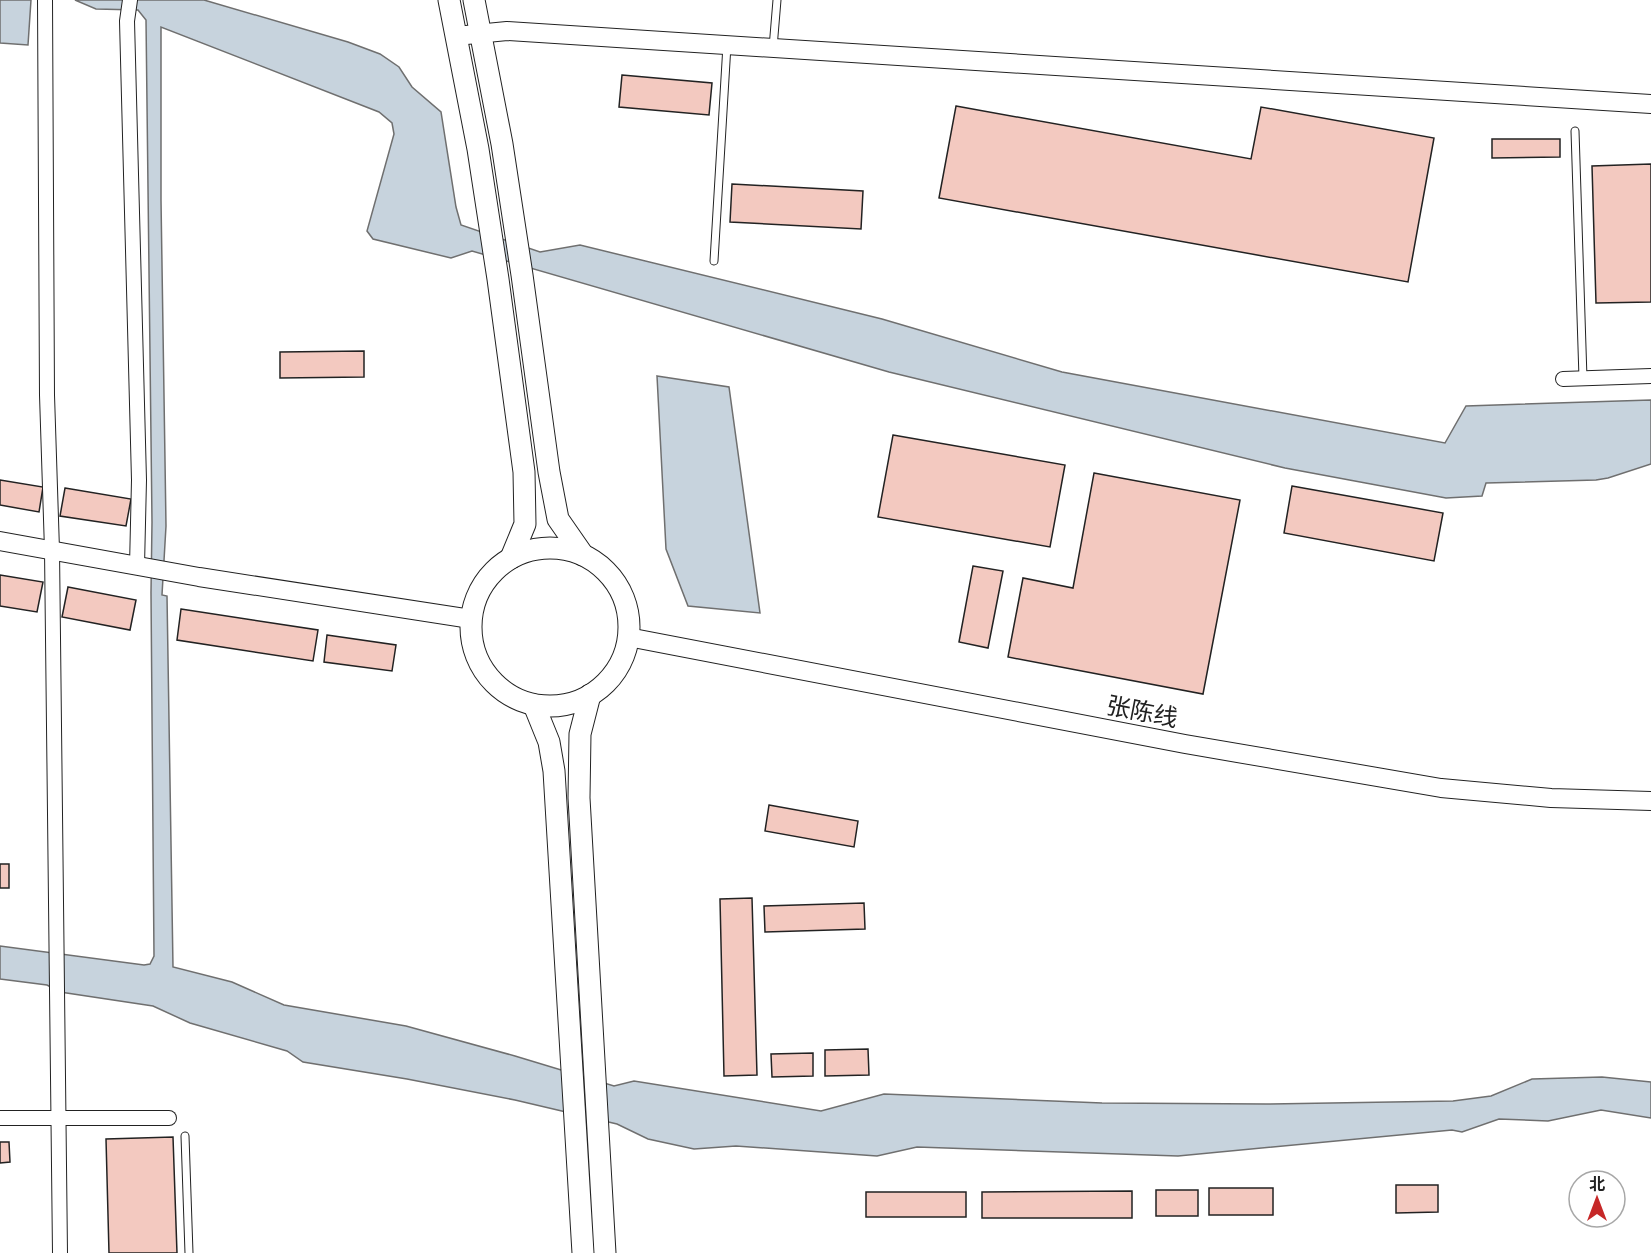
<svg xmlns="http://www.w3.org/2000/svg" width="1651" height="1253" font-family="'Alegreya Sans','Noto Sans SC',sans-serif">
  <style>
    .water { fill: #c7d3dd; stroke: #6f6f6f; stroke-width: 1.5 }
    .building { fill: #f3c9c0; stroke: #222; stroke-width: 1.5 }
    .lines { fill: none; stroke-linecap: round; stroke-linejoin: round }
    .lane-casing { stroke: #222; stroke-width: 9 }
    .street-casing { stroke: #222; stroke-width: 16 }
    .secondary-casing { stroke: #222; stroke-width: 20 }
    .primary-casing { stroke: #222; stroke-width: 23 }
    .lane { stroke: #fff; stroke-width: 7 }
    .street { stroke: #fff; stroke-width: 14 }
    .secondary { stroke: #fff; stroke-width: 18 }
    .primary { stroke: #fff; stroke-width: 21 }
    .labels { text-anchor: middle; stroke-width: 4.5; stroke-linejoin: round; paint-order: stroke }
    .street-label { font-size: 24px; fill: #222; stroke: #fff }
  </style>
  <rect width="100%" height="100%" fill="#fff"/>
  <g class="water">
    <path d="M 0,0 L 31,0 L 28,45 L 0,43 Z"/>
    <path d="M 75,0 L 204,0 L 348,42 L 380,54 L 399,67 L 412,87 L 441,112 L 456,207 L 461,225 L 540,252 L 580,245 L 882,319 L 1062,372 L 1445,443 L 1466,406 L 1651,400 L 1651,464 L 1608,478 L 1596,480 L 1486,483 L 1482,496 L 1446,498 L 1285,468 L 889,372 L 472,251 L 451,258 L 373,239 L 367,231 L 394,134 L 392,123 L 379,112 L 161,27 L 161,200 L 166,526 L 162,595 L 167,596 L 173,967 L 232,982 L 284,1005 L 406,1026 L 515,1056 L 614,1086 L 634,1081 L 821,1111 L 884,1094 L 1102,1103 L 1266,1104 L 1453,1101 L 1491,1096 L 1532,1079 L 1602,1077 L 1651,1082 L 1651,1118 L 1601,1110 L 1548,1121 L 1499,1119 L 1462,1132 L 1452,1130 L 1178,1156 L 917,1147 L 877,1156 L 736,1146 L 694,1149 L 648,1139 L 617,1124 L 515,1100 L 407,1079 L 303,1062 L 287,1051 L 190,1023 L 153,1006 L 60,992 L 47,985 L 0,979 L 0,946 L 144,965 L 150,964 L 154,956 L 151,593 L 152,522 L 146,20 L 138,10 L 96,9 Z"/>
    <path d="M 657,376 L 729,387 L 760,613 L 688,606 L 666,549 Z"/>
  </g>
  <g class="building">
    <path d="M 622,75 L 712,83 L 709,115 L 619,107 Z"/>
    <path d="M 956,106 L 1251,159 L 1261,107 L 1434,138 L 1408,282 L 939,198 Z"/>
    <path d="M 1492,139 L 1560,139 L 1560,157 L 1492,158 Z"/>
    <path d="M 1651,164 L 1651,302 L 1596,303 L 1592,166 Z"/>
    <path d="M 732,184 L 863,191 L 861,229 L 730,222 Z"/>
    <path d="M 364,351 L 364,377 L 280,378 L 280,352 Z"/>
    <path d="M 893,435 L 1065,465 L 1050,547 L 878,517 Z"/>
    <path d="M 1094,473 L 1240,500 L 1203,694 L 1008,657 L 1023,578 L 1073,588 Z"/>
    <path d="M 0,480 L 43,487 L 39,512 L 0,505 Z"/>
    <path d="M 1292,486 L 1443,513 L 1434,561 L 1284,533 Z"/>
    <path d="M 65,488 L 131,499 L 126,526 L 60,516 Z"/>
    <path d="M 973,566 L 1003,571 L 988,648 L 959,642 Z"/>
    <path d="M 0,575 L 43,582 L 37,612 L 0,606 Z"/>
    <path d="M 68,587 L 136,600 L 130,630 L 62,617 Z"/>
    <path d="M 181,609 L 318,630 L 313,661 L 177,640 Z"/>
    <path d="M 327,635 L 396,645 L 392,671 L 324,662 Z"/>
    <path d="M 769,805 L 858,821 L 854,847 L 765,831 Z"/>
    <rect x="0" y="864" width="9" height="24"/>
    <path d="M 752,898 L 757,1075 L 724,1076 L 720,899 Z"/>
    <path d="M 864,903 L 865,929 L 765,932 L 764,906 Z"/>
    <path d="M 868,1049 L 869,1075 L 825,1076 L 825,1050 Z"/>
    <path d="M 813,1053 L 813,1076 L 772,1077 L 771,1054 Z"/>
    <path d="M 173,1137 L 177,1253 L 109,1253 L 106,1139 Z"/>
    <path d="M 0,1142 L 9,1142 L 10,1162 L 0,1163 Z"/>
    <path d="M 1396,1185 L 1438,1185 L 1438,1212 L 1396,1213 Z"/>
    <rect x="1209" y="1188" width="64" height="27"/>
    <rect x="1156" y="1190" width="42" height="26"/>
    <path d="M 1132,1191 L 1132,1218 L 982,1218 L 982,1192 Z"/>
    <rect x="866" y="1192" width="100" height="25"/>
  </g>
  <g class="lines">
    <defs>
      <g id="lane">
        <path d="M 773,48 L 777,0"/>
        <path d="M 1575,131 L 1583,378"/>
        <path d="M 714,261 L 727,45"/>
        <path d="M 185,1136 L 189,1253"/>
      </g>
      <g id="street">
        <path d="M 45,0 L 47,395 L 52,550 L 60,1253"/>
        <path d="M 130,0 L 127,21 L 139,480 L 137,566"/>
        <path d="M 1563,379 L 1651,376"/>
        <path d="M 0,1118 L 169,1118"/>
      </g>
      <g id="secondary">
        <path d="M 456,36 L 507,31 L 1651,104"/>
        <path d="M 0,541 L 199,577 L 471,619"/>
        <path d="M 628,637 L 1185,744 L 1441,788 L 1551,798 L 1651,801"/>
      </g>
      <g id="primary">
        <path d="M 449,0 L 478,149 L 498,279 L 524,472 L 525,524 L 511,558"/>
        <path d="M 474,0 L 502,144 L 522,275 L 549,472 L 558,519 L 583,555"/>
        <circle cx="550" cy="627" r="79"/>
        <path d="M 590,695 L 580,734 L 579,798 L 605,1253"/>
        <path d="M 534,705 L 549,742 L 554,771 L 583,1253"/>
      </g>
    </defs>
    <use href="#lane" class="lane-casing"/>
    <use href="#street" class="street-casing"/>
    <use href="#secondary" class="secondary-casing"/>
    <use href="#primary" class="primary-casing"/>
    <use href="#lane" class="lane"/>
    <use href="#street" class="street"/>
    <use href="#secondary" class="secondary"/>
    <use href="#primary" class="primary"/>
  </g>
  <g class="labels">
    <g class="street-label">
      <text transform="translate(1142 712) rotate(11)" y="8">张陈线</text>
    </g>
  </g>
  <g transform="translate(1597 1199)"><circle r="28" fill="#ffffff" stroke="#a7a7a7" stroke-width="1.5"/>
  <path d="M0-4.5L10 22L0 15L-10 22Z" fill="#c62828"/>
  <text y="-9" font-size="16" font-weight="bold" text-anchor="middle" fill="#222222">北</text>
  </g>
</svg>
